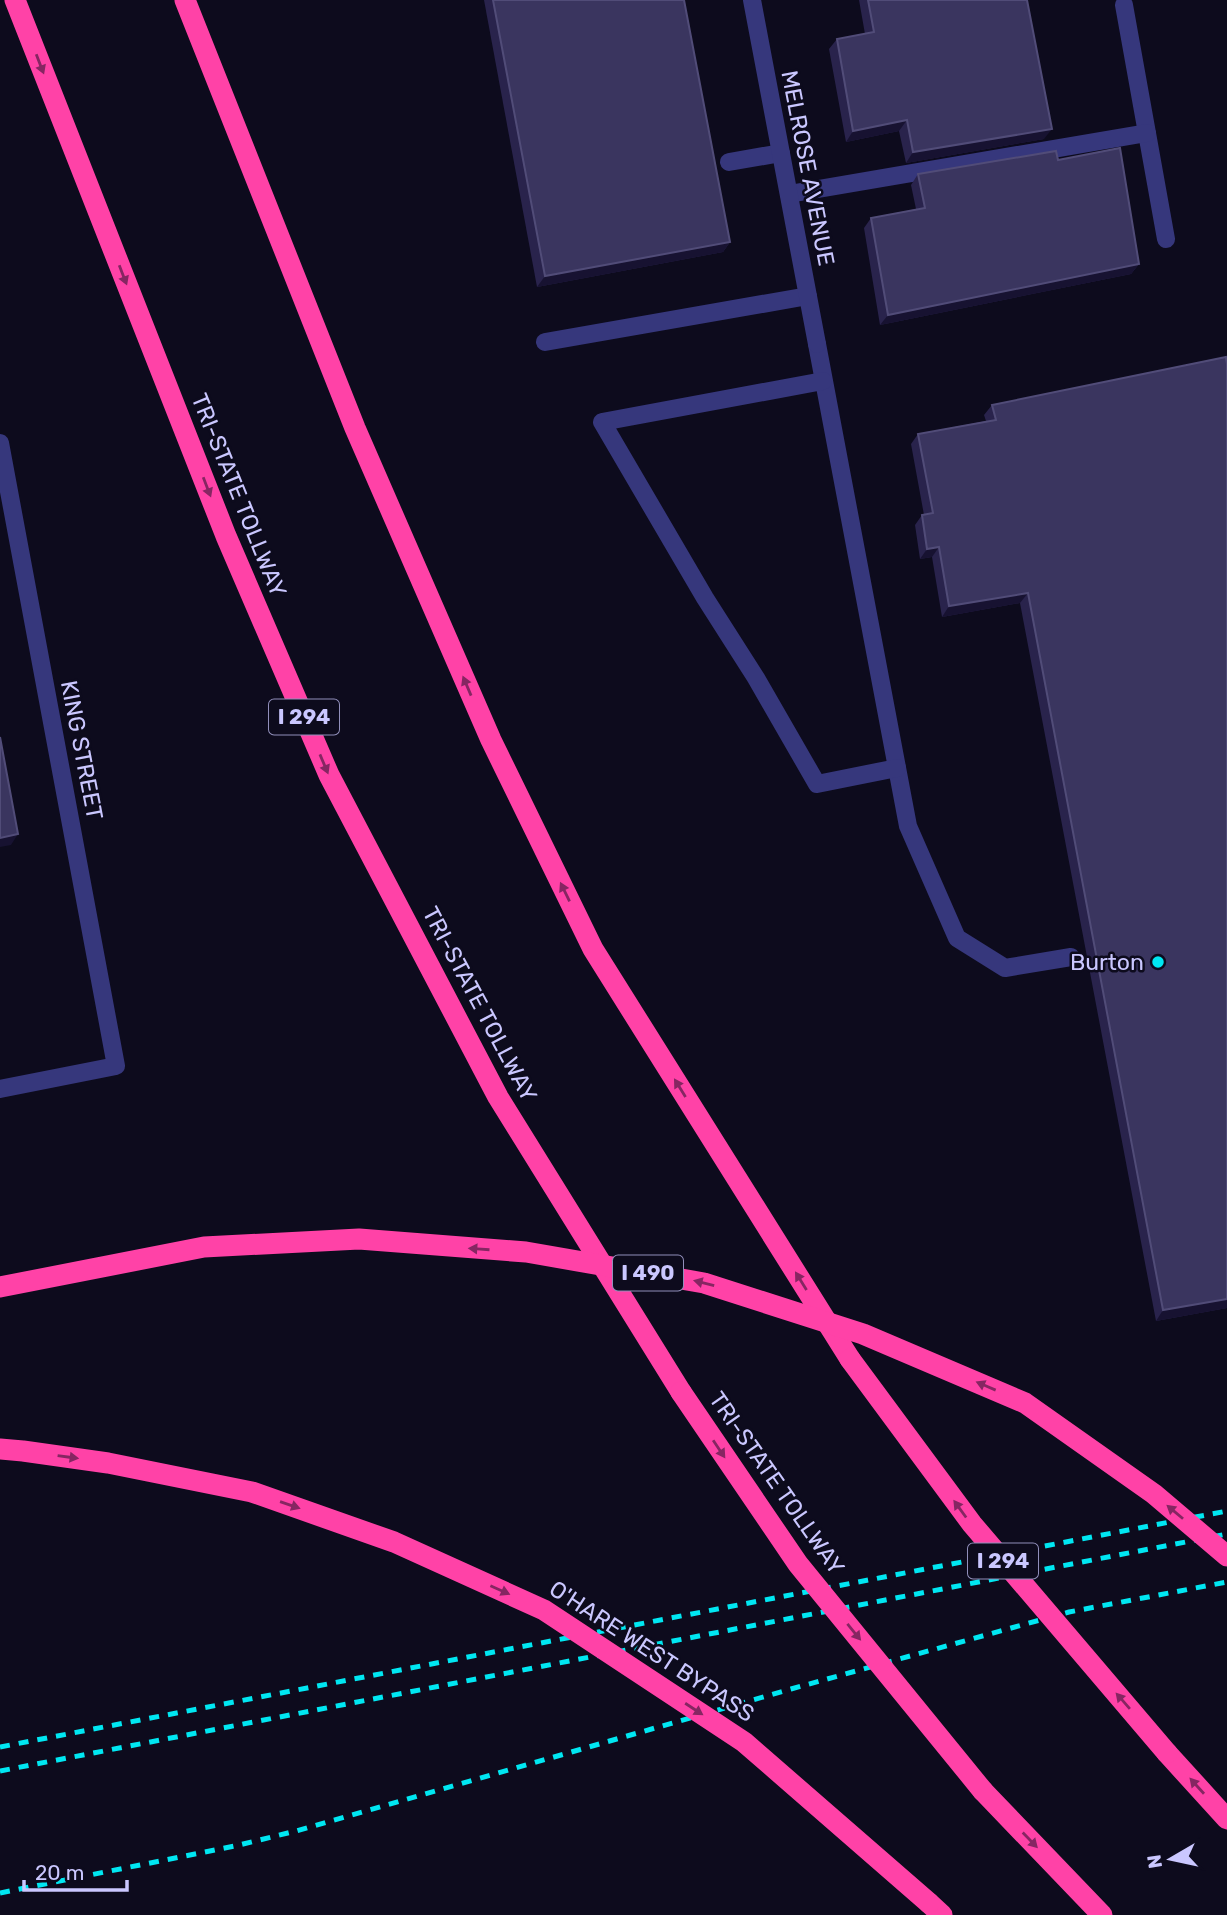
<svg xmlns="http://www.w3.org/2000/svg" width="1227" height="1915" font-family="Rubik,sans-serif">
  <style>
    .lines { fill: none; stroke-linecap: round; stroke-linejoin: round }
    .service { stroke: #36377c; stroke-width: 18 }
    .minor { stroke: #36377c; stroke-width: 18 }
    .motorway { stroke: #ff42a7; stroke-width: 21 }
    .rail { stroke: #00e7f2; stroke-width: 5; stroke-dasharray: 10 9; stroke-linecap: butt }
    .motorway-bridge { stroke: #ff42a7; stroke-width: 21 }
    .wall { fill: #29234c }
    .shaded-wall { fill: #171231 }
    .building { fill: #3a355f; stroke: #514c78; stroke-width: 2 }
    .oneway { fill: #862662 }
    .poi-dot { fill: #00e7f2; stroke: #0d0b1d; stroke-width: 2.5 }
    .labels { text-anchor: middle; stroke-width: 5; stroke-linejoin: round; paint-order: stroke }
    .shield { fill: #0d0b1d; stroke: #918fbb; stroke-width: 2 }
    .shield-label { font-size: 21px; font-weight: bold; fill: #cac7ff }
    .street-label { font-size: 23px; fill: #cac7ff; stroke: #0d0b1d }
    .poi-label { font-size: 23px; fill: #cac7ff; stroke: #0d0b1d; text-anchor: end }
  </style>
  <rect width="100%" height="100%" fill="#0d0b1d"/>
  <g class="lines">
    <g class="service">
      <path d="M 1124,5 L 1166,239"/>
      <path d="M 729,162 L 781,153"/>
      <path d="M 789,194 L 1147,133"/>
      <path d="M 545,342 L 808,296"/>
      <path d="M 817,344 L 908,826 L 957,938 L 1005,968 L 1071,957"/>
      <path d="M 823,381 L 602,422 L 705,598 L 756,678 L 817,784 L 897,768"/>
    </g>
    <g class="minor">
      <path d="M 752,0 L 817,344"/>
      <path d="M 0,443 L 116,1066 L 0,1089"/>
    </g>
    <g class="motorway">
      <path d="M 15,0 L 226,536 L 329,775 L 498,1097 L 681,1392"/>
      <path d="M 185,0 L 355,428 L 491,740 L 593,949 L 850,1359"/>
      <path d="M 1167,1753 L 1227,1819"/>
      <path d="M 983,1791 L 1102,1915"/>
      <path d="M 929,1903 L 942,1915"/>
    </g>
    <g class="rail">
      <path d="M 0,1747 L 1227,1511"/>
      <path d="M 0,1771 L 1227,1534"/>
      <path d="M 0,1893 L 235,1846 L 296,1831 L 791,1689 L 1069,1612 L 1227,1582"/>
    </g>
    <g class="motorway-bridge">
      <path d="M 0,1287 L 204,1247 L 359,1239 L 526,1252 L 704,1283 L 863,1334 L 1025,1403 L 1154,1494 L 1227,1556"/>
      <path d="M 850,1359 L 972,1524 L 1167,1753"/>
      <path d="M 681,1392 L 798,1564 L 983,1791"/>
      <path d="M 0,1449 L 23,1451 L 108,1463 L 252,1492 L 394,1542 L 544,1610 L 744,1742 L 929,1903"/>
    </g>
  </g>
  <g class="wall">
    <path d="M 484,0 L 684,0 L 730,242 L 723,252 L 537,287 Z"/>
    <path d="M 859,0 L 1027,0 L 1044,139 L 906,163 L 899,131 L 846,142 L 829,49 L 837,39 L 865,34 Z"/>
    <path d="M 1058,160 L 1139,264 L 1131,274 L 880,325 L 864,228 L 871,218 L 916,209 L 911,185 L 918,174 Z"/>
    <path d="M 992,405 L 1227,1308 L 1156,1321 L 1020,603 L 942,617 L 932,557 L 920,559 L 915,525 L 922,515 L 924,515 L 911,444 L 918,434 L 986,421 L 984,415 Z"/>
  </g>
  <g class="shaded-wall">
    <path d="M 907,120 L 899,131 L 846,142 L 853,131 Z"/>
    <path d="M 1052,129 L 1044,139 L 906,163 L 913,152 Z"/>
    <path d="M 730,242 L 723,252 L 537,287 L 545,276 Z"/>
    <path d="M 1139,264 L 1131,274 L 880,325 L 888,315 Z"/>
    <path d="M 939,547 L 932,557 L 920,559 L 927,549 Z"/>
    <path d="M 1028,593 L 1020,603 L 942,617 L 949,606 Z"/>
    <path d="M 18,834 L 11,845 L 0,847 L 0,838 Z"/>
    <path d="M 1227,1299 L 1227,1308 L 1156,1321 L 1163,1310 Z"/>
  </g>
  <g class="building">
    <path d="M 493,0 L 684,0 L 730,242 L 545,276 Z"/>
    <path d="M 868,0 L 1027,0 L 1052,129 L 913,152 L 907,120 L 853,131 L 837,39 L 874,32 Z"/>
    <path d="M 1120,148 L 1139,264 L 888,315 L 871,218 L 925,208 L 918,174 L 1056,151 L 1058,160 Z"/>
    <path d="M 1226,357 L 1227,364 L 1227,1299 L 1163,1310 L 1028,593 L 949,606 L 939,547 L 927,549 L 922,515 L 933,513 L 918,434 L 996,420 L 992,405 Z"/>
    <path d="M 0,737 L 18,834 L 0,838 Z"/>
  </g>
  <defs><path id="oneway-solid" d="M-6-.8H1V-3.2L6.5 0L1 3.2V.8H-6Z" transform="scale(1.75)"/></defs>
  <g class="oneway">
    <use href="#oneway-solid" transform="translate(40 64) rotate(69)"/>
    <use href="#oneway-solid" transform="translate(123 275) rotate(69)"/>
    <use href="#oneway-solid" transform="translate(207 487) rotate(69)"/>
    <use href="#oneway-solid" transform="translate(467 686) rotate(-113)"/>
    <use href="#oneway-solid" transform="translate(324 764) rotate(67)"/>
    <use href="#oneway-solid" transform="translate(565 892) rotate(-116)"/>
    <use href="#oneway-solid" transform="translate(680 1088) rotate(-122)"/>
    <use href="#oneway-solid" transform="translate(479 1249) rotate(-176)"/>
    <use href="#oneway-solid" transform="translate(801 1281) rotate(-122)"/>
    <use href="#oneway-solid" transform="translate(704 1283) rotate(-166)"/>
    <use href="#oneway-solid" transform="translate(986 1386) rotate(-157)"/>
    <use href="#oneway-solid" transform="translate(719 1449) rotate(56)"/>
    <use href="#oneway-solid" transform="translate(68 1457) rotate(8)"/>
    <use href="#oneway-solid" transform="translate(290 1505) rotate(19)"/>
    <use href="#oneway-solid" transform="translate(960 1509) rotate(-126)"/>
    <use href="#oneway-solid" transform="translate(1175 1512) rotate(-140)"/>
    <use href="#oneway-solid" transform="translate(500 1590) rotate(24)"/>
    <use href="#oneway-solid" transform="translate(854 1632) rotate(51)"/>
    <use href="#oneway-solid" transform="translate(1123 1701) rotate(-131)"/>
    <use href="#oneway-solid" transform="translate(694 1709) rotate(33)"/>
    <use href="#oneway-solid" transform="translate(1197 1786) rotate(-132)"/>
    <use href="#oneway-solid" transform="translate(1030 1840) rotate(46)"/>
  </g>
  <circle class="poi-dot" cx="1158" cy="962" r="7"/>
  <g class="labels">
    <g class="shield">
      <rect x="269" y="699.5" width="70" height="35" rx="5"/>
      <rect x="613" y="1255.5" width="70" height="35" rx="5"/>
      <rect x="968" y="1543.5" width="70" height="35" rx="5"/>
    </g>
    <g class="shield-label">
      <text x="304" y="724">I 294</text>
      <text x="648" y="1280">I 490</text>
      <text x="1003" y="1568">I 294</text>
    </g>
    <g class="street-label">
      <text transform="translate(808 168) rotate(79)" y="8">MELROSE AVENUE</text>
      <text transform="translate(239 495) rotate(68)" y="8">TRI-STATE TOLLWAY</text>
      <text transform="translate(82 750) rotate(79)" y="8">KING STREET</text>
      <text transform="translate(480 1004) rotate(62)" y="8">TRI-STATE TOLLWAY</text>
      <text transform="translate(777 1483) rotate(55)" y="8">TRI-STATE TOLLWAY</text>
      <text transform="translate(652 1651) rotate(33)" y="8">O'HARE WEST BYPASS</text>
    </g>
    <g class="poi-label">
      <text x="1144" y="970">Burton</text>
    </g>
  </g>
  <g transform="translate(1171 1859) rotate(261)" stroke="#0d0b1d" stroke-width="5" paint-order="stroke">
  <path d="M0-5L12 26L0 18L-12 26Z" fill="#cac7ff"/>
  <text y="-10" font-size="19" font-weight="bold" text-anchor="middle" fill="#cac7ff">N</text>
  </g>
  <path d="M24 1880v10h103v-10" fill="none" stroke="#cac7ff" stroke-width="3.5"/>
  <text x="35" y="1880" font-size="21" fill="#cac7ff" stroke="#0d0b1d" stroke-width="5" paint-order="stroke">20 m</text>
</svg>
